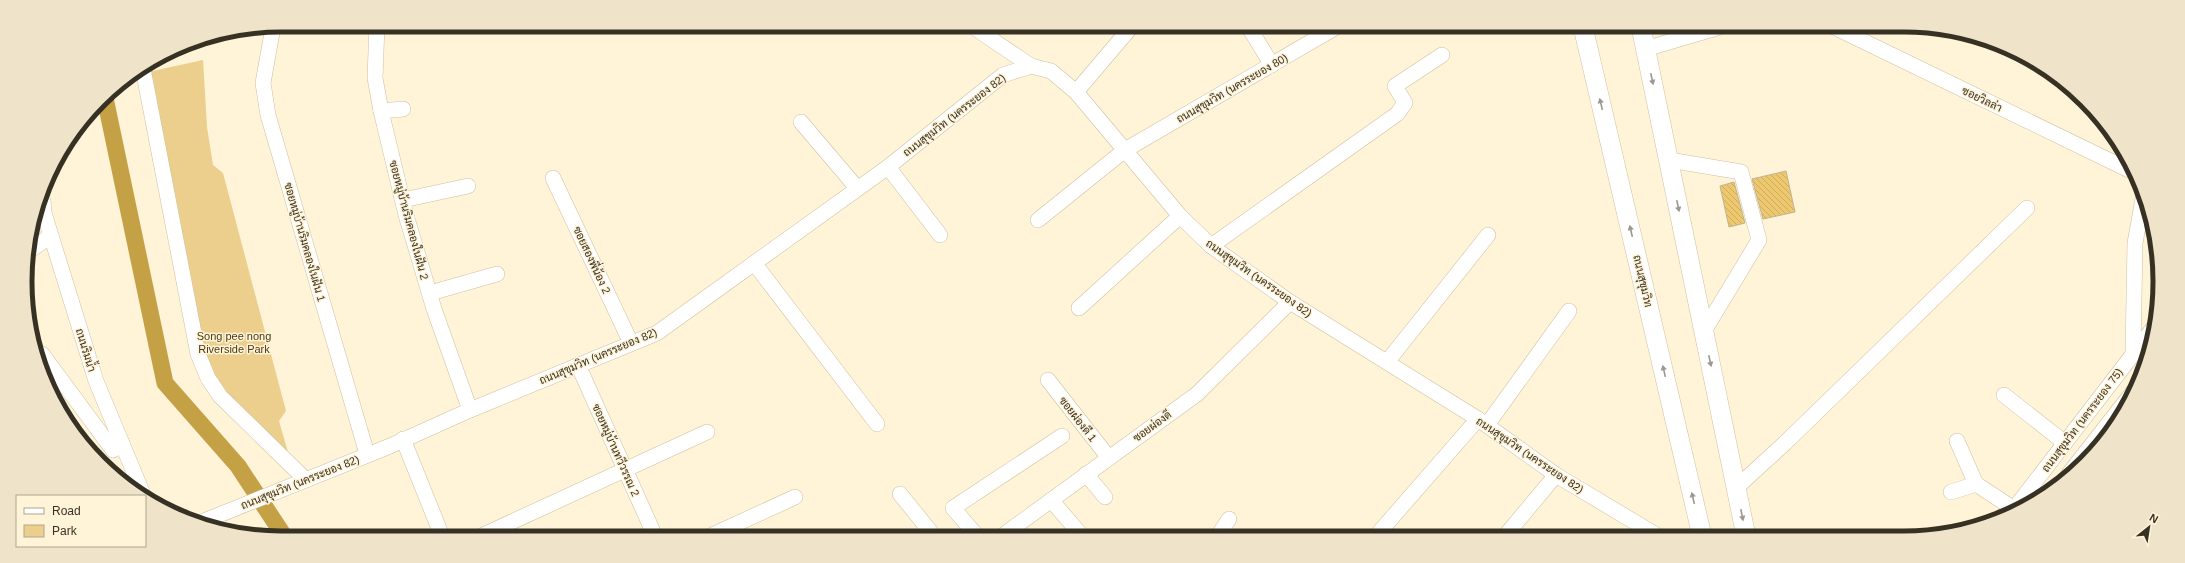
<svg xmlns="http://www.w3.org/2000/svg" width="2185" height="563" font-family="Helvetica,Sarabun,sans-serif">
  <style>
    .park { fill: #eccf8c }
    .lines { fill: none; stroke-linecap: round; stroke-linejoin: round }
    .canal { stroke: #c5a146; stroke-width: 17 }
    .building { fill: url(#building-back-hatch); stroke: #c1b392 }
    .minor-casing { stroke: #cec09e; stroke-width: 16 }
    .major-casing { stroke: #cec09e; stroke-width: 20 }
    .minor { stroke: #fff; stroke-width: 15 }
    .major { stroke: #fff; stroke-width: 19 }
    .oneway { fill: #9b9892 }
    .labels { text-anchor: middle; stroke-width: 3; stroke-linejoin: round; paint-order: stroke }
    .street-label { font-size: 11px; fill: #373124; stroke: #fff3d8 }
    .park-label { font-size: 11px; fill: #493a13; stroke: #fff3d8 }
    .rim { fill: none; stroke: #373124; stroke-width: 5 }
  </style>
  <defs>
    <pattern id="building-back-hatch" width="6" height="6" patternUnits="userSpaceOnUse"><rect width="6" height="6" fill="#edc86e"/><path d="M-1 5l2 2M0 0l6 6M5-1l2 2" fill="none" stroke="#ccac5f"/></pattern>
  </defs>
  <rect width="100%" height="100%" fill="#fff3d8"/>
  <path class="park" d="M 203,60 L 207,127 L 213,165 L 223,173 L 286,411 L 279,421 L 290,459 L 222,392 L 201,353 L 148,72 Z"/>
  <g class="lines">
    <path class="canal" d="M 105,98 L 165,383 L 238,466 L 284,536"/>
  </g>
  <g class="building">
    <path d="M 1786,171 L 1795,212 L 1763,219 L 1752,179 Z"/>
    <path d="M 1734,182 L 1745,223 L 1729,227 L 1720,186 Z"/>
  </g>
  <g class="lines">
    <defs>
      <g id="minor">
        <path d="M 377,25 L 375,78 L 381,111 L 406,215 L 434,309 L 470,410"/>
        <path d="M 972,26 L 1031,66"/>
        <path d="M 1248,26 L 1272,65"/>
        <path d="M 273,27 L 263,83 L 268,115 L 367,454"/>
        <path d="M 1834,27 L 2129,170"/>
        <path d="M 1645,49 L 1720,27"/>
        <path d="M 143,69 L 198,354 L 208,378 L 220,396 L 306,480"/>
        <path d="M 1076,92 L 1132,26"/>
        <path d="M 381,111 L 403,109"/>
        <path d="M 801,122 L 857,188"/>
        <path d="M 1669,160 L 1741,172 L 1759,240 L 1704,331"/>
        <path d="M 888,167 L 940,235"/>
        <path d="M 553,178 L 631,343"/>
        <path d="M 43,200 L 44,213 L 96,381 L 143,494"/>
        <path d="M 403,200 L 468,186"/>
        <path d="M 1038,220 L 1125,150 L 1338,26"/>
        <path d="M 1211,246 L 1397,114 L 1405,103 L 1395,86 L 1442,55"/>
        <path d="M 29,251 L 51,236"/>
        <path d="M 754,263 L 877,424"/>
        <path d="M 430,293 L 497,274"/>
        <path d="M 1079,308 L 1180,216"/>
        <path d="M 42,354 L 113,450 L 122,443"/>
        <path d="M 2133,354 L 2135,243 L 2143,199"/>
        <path d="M 1387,362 L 1488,235"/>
        <path d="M 578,365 L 655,536"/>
        <path d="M 1048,380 L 1109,458"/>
        <path d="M 2004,395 L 2065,443"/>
        <path d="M 1487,425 L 1569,311"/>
        <path d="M 403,439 L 442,536"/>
        <path d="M 1957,441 L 1976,484 L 2014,509"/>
        <path d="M 1086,474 L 1105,497"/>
        <path d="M 2068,475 L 2136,388"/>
        <path d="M 1737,487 L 1785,443 L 2027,208"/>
        <path d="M 1951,492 L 1976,484"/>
        <path d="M 900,494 L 934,536"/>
        <path d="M 1051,500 L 1082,536"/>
        <path d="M 2011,513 L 2154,327"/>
        <path d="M 204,521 L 390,446 L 470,410 L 657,333 L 888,167 L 1003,75 L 1031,66 L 1051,71 L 1076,92 L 1180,216 L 1211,246 L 1290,302 L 1478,419 L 1556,475 L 1658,536"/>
        <path d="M 481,536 L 707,432"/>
        <path d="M 710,536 L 795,497"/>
        <path d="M 977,536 L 953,508 L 1062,436"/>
        <path d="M 1002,536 L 1197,394 L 1290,302"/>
        <path d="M 1218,536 L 1229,519"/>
        <path d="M 1376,536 L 1478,419"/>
        <path d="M 1505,536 L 1556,475"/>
      </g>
      <g id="major">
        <path d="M 1583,27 L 1702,536"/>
        <path d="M 1641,27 L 1746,536"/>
      </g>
    </defs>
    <use href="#minor" class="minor-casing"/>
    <use href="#major" class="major-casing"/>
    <use href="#minor" class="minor"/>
    <use href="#major" class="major"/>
  </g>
  <defs><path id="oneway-solid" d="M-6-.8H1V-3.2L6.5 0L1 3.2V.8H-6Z"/></defs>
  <g class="oneway">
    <use href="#oneway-solid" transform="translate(1652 79) rotate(78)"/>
    <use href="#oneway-solid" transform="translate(1601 104) rotate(-103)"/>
    <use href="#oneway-solid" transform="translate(1678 206) rotate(78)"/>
    <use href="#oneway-solid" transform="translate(1631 231) rotate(-103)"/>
    <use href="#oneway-solid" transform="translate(1710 361) rotate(78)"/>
    <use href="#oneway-solid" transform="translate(1664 371) rotate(-103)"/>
    <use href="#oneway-solid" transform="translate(1693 498) rotate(-103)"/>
    <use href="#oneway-solid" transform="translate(1742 515) rotate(79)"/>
  </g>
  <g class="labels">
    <g class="street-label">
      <text transform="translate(1232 88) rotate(-30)" y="4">ถนนสุขุมวิท (นครระยอง 80)</text>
      <text transform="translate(1982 99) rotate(26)" y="4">ซอยวิลล่า</text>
      <text transform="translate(954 115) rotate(-38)" y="4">ถนนสุขุมวิท (นครระยอง 82)</text>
      <text transform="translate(409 220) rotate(75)" y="4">ซอยหมู่บ้านริมคลองในฝัน 2</text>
      <text transform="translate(305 242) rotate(74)" y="4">ซอยหมู่บ้านริมคลองในฝัน 1</text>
      <text transform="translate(592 260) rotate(65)" y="4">ซอยสองพี่น้อง 2</text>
      <text transform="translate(1259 278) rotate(35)" y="4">ถนนสุขุมวิท (นครระยอง 82)</text>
      <text transform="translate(1643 281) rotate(77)" y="4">ถนนสุขุมวิท</text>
      <text transform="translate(86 350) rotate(73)" y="4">ถนนริมน้ำ</text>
      <text transform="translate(598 356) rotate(-23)" y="4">ถนนสุขุมวิท (นครระยอง 82)</text>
      <text transform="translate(1078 419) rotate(52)" y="4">ซอยผ่องดี 1</text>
      <text transform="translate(2082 420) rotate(-53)" y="4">ถนนสุขุมวิท (นครระยอง 75)</text>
      <text transform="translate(1152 426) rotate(-36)" y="4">ซอยผ่องดี</text>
      <text transform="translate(616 450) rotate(66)" y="4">ซอยหมู่บ้านทวีวรรณ 2</text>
      <text transform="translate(1530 455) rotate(34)" y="4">ถนนสุขุมวิท (นครระยอง 82)</text>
      <text transform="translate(300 482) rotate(-22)" y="4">ถนนสุขุมวิท (นครระยอง 82)</text>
    </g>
    <g class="park-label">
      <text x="234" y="340">Song pee nong<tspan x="234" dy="13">Riverside Park</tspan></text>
    </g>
  </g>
  <path d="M0 0H2185V563H0ZM281 32H1904A249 249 0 0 1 2153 281V282A249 249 0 0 1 1904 531H281A249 249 0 0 1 32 282V281A249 249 0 0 1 281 32Z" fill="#efe3ca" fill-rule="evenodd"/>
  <path class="rim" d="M281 32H1904A249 249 0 0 1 2153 281V282A249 249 0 0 1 1904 531H281A249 249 0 0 1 32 282V281A249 249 0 0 1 281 32Z"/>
  <rect x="16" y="495" width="130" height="52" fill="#fff3d8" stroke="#afa590"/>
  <rect x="24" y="508" width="20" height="6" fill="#ffffff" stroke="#afa590"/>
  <text x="52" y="515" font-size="12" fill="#373124">Road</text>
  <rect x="24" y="525" width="20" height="12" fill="#eccf8c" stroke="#afa590"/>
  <text x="52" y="535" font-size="12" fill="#373124">Park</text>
  <g transform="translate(2149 527) rotate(30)" stroke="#fff3d8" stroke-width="3" paint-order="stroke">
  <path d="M0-3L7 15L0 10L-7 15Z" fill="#373124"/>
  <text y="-6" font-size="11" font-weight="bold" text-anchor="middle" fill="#373124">N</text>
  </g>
</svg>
